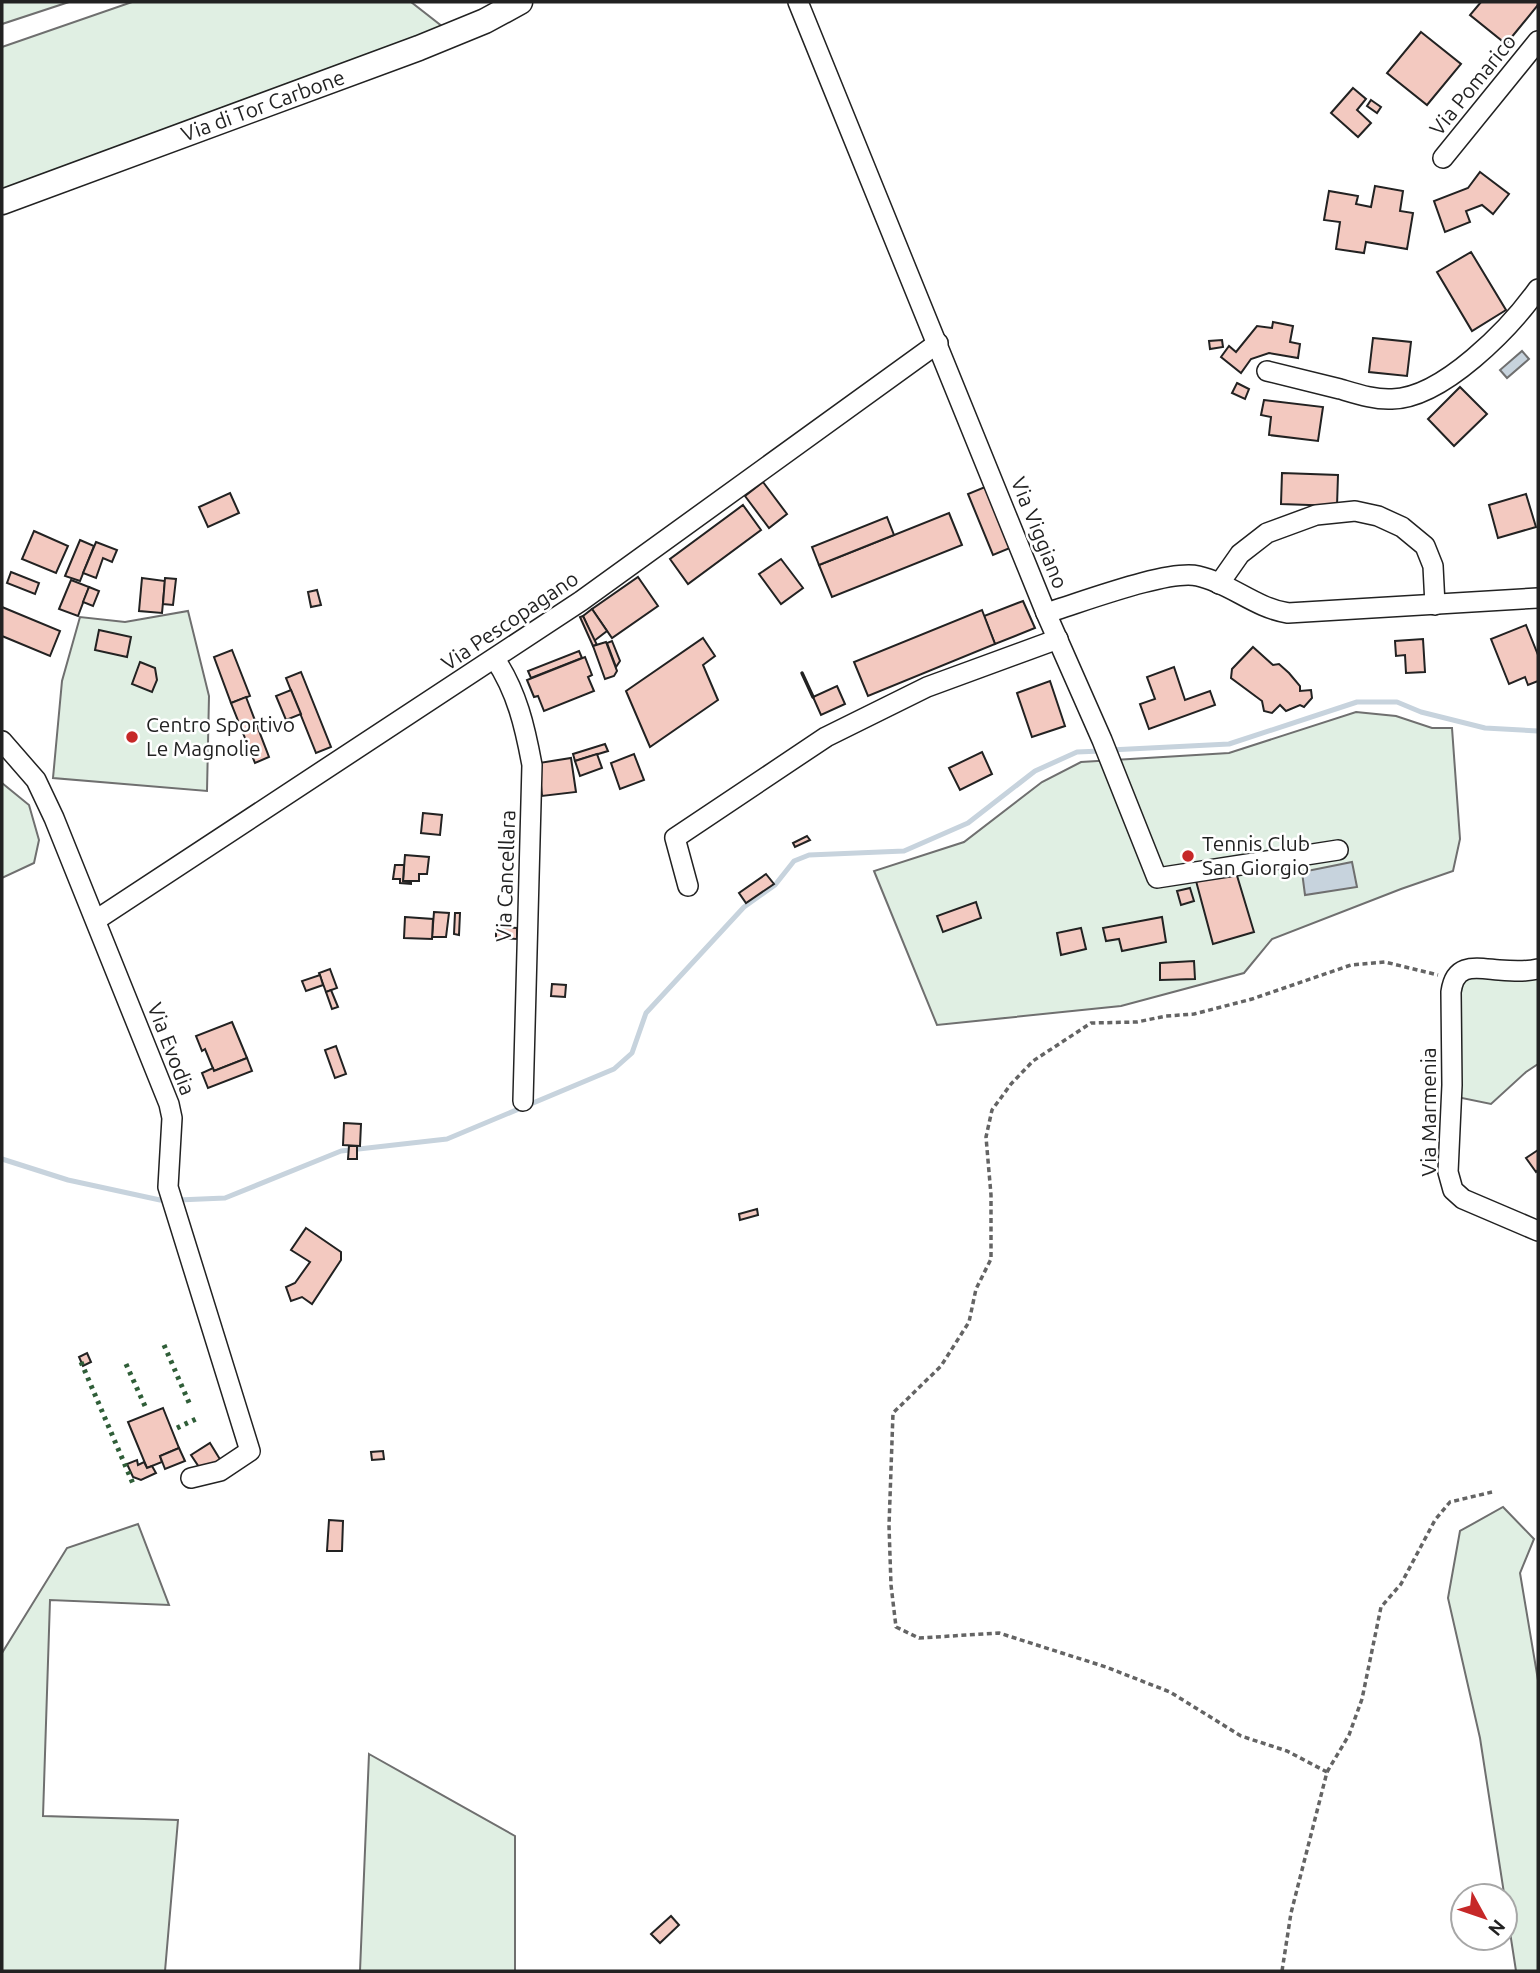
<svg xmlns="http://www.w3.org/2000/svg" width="1540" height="1973" font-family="Ubuntu,sans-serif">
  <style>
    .green { fill: #e0efe3; stroke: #6f6f6f; stroke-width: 2 }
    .water { fill: #c7d3dd; stroke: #6f6f6f; stroke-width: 2 }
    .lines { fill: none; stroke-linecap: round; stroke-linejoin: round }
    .stream { stroke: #c7d3dd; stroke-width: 5 }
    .building { fill: #f3c9c0; stroke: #222; stroke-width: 2 }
    .minor-casing { stroke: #222; stroke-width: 22 }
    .major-casing { stroke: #222; stroke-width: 27 }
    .path { stroke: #646464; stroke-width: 3.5; stroke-dasharray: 5 3.5; stroke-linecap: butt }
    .minor { stroke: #fff; stroke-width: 19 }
    .major { stroke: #fff; stroke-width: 24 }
    .hedge { stroke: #2f5e38; stroke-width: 5; stroke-dasharray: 3.5 5; stroke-linecap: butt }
    .wall { stroke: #222; stroke-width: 3.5 }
    .poi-dot { fill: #c62828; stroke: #fff; stroke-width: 2.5 }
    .labels { text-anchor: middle; stroke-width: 5; stroke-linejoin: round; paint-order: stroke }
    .street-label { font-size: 21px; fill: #222; stroke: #fff }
    .poi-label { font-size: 21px; fill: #222; stroke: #fff; text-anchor: start }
  </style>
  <rect width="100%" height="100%" fill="#fff"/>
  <g class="green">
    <path d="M 2,2 L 69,2 L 2,24 Z"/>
    <path d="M 132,2 L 411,2 L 443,27 L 2,190 L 2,47 Z"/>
    <path d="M 188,611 L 209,696 L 207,791 L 53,778 L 62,681 L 80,617 L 125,622 Z"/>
    <path d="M 1356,712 L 1396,716 L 1432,728 L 1452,728 L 1460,839 L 1453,871 L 1401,889 L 1272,939 L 1244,973 L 1121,1006 L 937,1025 L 874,871 L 964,842 L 1042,782 L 1081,762 L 1229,753 Z"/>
    <path d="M 2,783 L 29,805 L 39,840 L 34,863 L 2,878 Z"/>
    <path d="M 1538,968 L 1538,1064 L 1526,1072 L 1491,1104 L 1452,1096 L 1454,980 Z"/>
    <path d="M 1503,1507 L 1534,1539 L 1520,1573 L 1538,1680 L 1538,1971 L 1516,1971 L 1480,1738 L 1448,1598 L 1460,1531 Z"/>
    <path d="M 138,1524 L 169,1605 L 50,1600 L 43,1816 L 178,1820 L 165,1971 L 2,1971 L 2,1653 L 67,1548 Z"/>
    <path d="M 369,1754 L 515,1836 L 515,1971 L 360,1971 Z"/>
  </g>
  <g class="water">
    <path d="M 1522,351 L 1529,359 L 1507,378 L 1500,370 Z"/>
    <path d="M 1352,862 L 1357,887 L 1305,895 L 1302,872 Z"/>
  </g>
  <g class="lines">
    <g class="stream">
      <path d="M 1110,750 L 1229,744 L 1357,702 L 1397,702 L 1421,712 L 1485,728 L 1538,731"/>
      <path d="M 2,1159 L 68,1180 L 160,1200 L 168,1200"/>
      <path d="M 178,1200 L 225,1198 L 341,1151 L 447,1139 L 614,1069 L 632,1053 L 646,1013 L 744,907 L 775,885 L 794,861 L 809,855 L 904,851 L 968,823 L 1035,771 L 1077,752 L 1101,751"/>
    </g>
  </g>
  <g class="building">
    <path d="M 1481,2 L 1538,2 L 1538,5 L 1506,44 L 1470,15 Z"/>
    <path d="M 1421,32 L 1461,64 L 1427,105 L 1387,73 Z"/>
    <path d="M 1353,88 L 1366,99 L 1357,110 L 1371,123 L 1358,137 L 1331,113 Z"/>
    <path d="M 1371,100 L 1381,107 L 1377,113 L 1367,106 Z"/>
    <path d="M 1480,172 L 1509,194 L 1493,214 L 1482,205 L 1466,211 L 1470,222 L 1445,232 L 1434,201 L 1468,188 Z"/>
    <path d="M 1375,186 L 1403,191 L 1400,211 L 1413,213 L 1407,249 L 1366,242 L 1364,253 L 1336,249 L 1340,222 L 1324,220 L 1329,191 L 1358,196 L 1356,204 L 1371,207 Z"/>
    <path d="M 1471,252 L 1506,310 L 1472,331 L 1437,272 Z"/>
    <path d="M 1273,322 L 1293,326 L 1290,342 L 1300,344 L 1298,358 L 1269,353 L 1251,359 L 1241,373 L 1221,357 L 1229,346 L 1236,352 L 1257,326 L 1272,328 Z"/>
    <path d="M 1373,338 L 1411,342 L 1407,376 L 1369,372 Z"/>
    <path d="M 1222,340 L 1223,347 L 1210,349 L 1209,341 Z"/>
    <path d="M 1237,383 L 1249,389 L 1245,399 L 1232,393 Z"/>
    <path d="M 1460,387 L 1487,414 L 1454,446 L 1428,419 Z"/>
    <path d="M 1264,400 L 1323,407 L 1318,441 L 1269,435 L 1271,417 L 1261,415 Z"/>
    <path d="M 1282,473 L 1338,475 L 1337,506 L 1281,504 Z"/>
    <path d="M 763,482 L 787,514 L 769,528 L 745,496 Z"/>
    <path d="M 985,487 L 1010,548 L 993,555 L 968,494 Z"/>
    <path d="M 230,493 L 239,513 L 208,527 L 199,507 Z"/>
    <path d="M 1526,494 L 1536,527 L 1498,538 L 1489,505 Z"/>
    <path d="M 743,505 L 761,530 L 688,584 L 670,559 Z"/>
    <path d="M 949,513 L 962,545 L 832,597 L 819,565 Z"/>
    <path d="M 887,517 L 894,535 L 819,565 L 812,547 Z"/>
    <path d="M 34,531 L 68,546 L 56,573 L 22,559 Z"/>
    <path d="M 80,540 L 94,546 L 80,581 L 65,576 Z"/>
    <path d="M 96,542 L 117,550 L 112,562 L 103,558 L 96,578 L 83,573 Z"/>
    <path d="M 781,559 L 803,588 L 781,604 L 759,574 Z"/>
    <path d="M 11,572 L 39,583 L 35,594 L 7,583 Z"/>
    <path d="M 638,577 L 658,606 L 612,638 L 592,609 Z"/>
    <path d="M 142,578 L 165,581 L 162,613 L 139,611 Z"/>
    <path d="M 165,578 L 176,579 L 173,605 L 163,604 Z"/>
    <path d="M 71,580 L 89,587 L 78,616 L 59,609 Z"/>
    <path d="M 89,587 L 99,591 L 93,606 L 83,602 Z"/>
    <path d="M 317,590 L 321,605 L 311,607 L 308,592 Z"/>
    <path d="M 1023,601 L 1035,628 L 995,644 L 984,616 Z"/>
    <path d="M 2,607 L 60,631 L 50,656 L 2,636 Z"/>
    <path d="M 592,609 L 607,631 L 594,641 L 583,616 Z"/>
    <path d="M 982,610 L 995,644 L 868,696 L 854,662 Z"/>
    <path d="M 583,616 L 597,645 L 593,646 L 580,617 Z"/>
    <path d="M 1526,625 L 1538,655 L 1538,681 L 1528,685 L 1525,677 L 1509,684 L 1491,639 Z"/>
    <path d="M 99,630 L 131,637 L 127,657 L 95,650 Z"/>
    <path d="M 703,638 L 715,656 L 703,665 L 718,700 L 650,747 L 626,691 Z"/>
    <path d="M 1423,639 L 1425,672 L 1406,673 L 1405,655 L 1396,656 L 1395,641 Z"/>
    <path d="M 612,641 L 620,661 L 616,667 L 607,643 Z"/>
    <path d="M 606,642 L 617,671 L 614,676 L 605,679 L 593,646 Z"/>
    <path d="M 1253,647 L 1273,665 L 1279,664 L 1289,673 L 1300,686 L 1300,691 L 1311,690 L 1312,698 L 1304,707 L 1300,705 L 1286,711 L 1280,705 L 1272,713 L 1264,711 L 1262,701 L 1231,678 L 1232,669 Z"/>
    <path d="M 232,650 L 250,696 L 231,703 L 214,657 Z"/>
    <path d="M 579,651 L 582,658 L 531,678 L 528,671 Z"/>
    <path d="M 585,657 L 592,675 L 588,677 L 594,691 L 544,711 L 538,696 L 534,697 L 527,680 Z"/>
    <path d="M 140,662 L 155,668 L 157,680 L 152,692 L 132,684 Z"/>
    <path d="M 1174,667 L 1185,700 L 1210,691 L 1215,705 L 1149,729 L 1140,704 L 1155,699 L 1147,677 Z"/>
    <path d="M 301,672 L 331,747 L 316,753 L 286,678 Z"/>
    <path d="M 1050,681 L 1065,726 L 1032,737 L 1017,693 Z"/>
    <path d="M 837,686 L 845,704 L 821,715 L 813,697 Z"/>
    <path d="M 291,690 L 301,714 L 286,720 L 276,696 Z"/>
    <path d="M 246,697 L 269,757 L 255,763 L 231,703 Z"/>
    <path d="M 605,744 L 608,751 L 575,761 L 573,754 Z"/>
    <path d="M 982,752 L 992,774 L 960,790 L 949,768 Z"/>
    <path d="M 597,754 L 602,768 L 580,776 L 575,761 Z"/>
    <path d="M 634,754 L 644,780 L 620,789 L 611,763 Z"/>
    <path d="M 571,758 L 576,792 L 542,796 L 539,763 Z"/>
    <path d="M 423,813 L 442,815 L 440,835 L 421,833 Z"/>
    <path d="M 807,836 L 810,840 L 795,847 L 793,843 Z"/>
    <path d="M 405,855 L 429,857 L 427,874 L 419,874 L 419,881 L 403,881 Z"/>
    <path d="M 395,865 L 404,865 L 403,881 L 411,882 L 411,884 L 400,883 L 400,879 L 393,879 Z"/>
    <path d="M 1235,869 L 1254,932 L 1213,944 L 1196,881 Z"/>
    <path d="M 766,874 L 774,884 L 746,903 L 739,893 Z"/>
    <path d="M 1190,888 L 1194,901 L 1181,905 L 1177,891 Z"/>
    <path d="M 976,902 L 981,918 L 943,932 L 937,916 Z"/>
    <path d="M 434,912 L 449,913 L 446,937 L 432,937 Z"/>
    <path d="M 455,913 L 460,913 L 459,935 L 454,934 Z"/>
    <path d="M 405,917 L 433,919 L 432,939 L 404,938 Z"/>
    <path d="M 1162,917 L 1166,942 L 1122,951 L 1119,939 L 1106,941 L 1103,928 Z"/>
    <path d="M 496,927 L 517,928 L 517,939 L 496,938 Z"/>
    <path d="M 1081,928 L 1086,949 L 1061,955 L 1057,933 Z"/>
    <path d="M 1194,961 L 1195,979 L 1160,980 L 1160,963 Z"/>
    <path d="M 330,969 L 337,988 L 326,992 L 319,973 Z"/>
    <path d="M 320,975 L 323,985 L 306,991 L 302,981 Z"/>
    <path d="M 552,984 L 566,985 L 565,997 L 551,996 Z"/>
    <path d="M 331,990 L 338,1007 L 332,1009 L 326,992 Z"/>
    <path d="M 232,1022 L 247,1058 L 214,1071 L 205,1049 L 202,1051 L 196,1036 Z"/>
    <path d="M 336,1046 L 346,1074 L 335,1078 L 325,1050 Z"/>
    <path d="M 247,1058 L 252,1071 L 208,1088 L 202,1073 L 213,1068 L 214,1071 Z"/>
    <path d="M 344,1123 L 361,1124 L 360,1146 L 343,1145 Z"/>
    <path d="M 349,1146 L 357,1146 L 357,1159 L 348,1159 Z"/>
    <path d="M 1538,1150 L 1538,1170 L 1536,1172 L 1526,1158 Z"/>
    <path d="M 757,1209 L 758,1215 L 740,1220 L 739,1214 Z"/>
    <path d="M 306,1228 L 341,1252 L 341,1260 L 312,1304 L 302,1297 L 291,1301 L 286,1287 L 295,1283 L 310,1262 L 291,1250 Z"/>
    <path d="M 87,1353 L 91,1362 L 83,1366 L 79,1357 Z"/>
    <path d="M 163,1408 L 179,1448 L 160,1456 L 162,1462 L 147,1468 L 128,1422 Z"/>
    <path d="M 210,1443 L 221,1461 L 203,1473 L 191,1455 Z"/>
    <path d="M 179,1448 L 185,1461 L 165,1469 L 160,1456 Z"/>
    <path d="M 383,1451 L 384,1459 L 372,1460 L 371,1452 Z"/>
    <path d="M 137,1460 L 138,1465 L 144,1462 L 147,1468 L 152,1466 L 156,1473 L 141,1480 L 133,1477 L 127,1464 Z"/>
    <path d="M 329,1520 L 343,1521 L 342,1551 L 327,1551 Z"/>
    <path d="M 671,1916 L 679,1925 L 660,1943 L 651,1934 Z"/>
  </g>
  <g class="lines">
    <defs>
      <g id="minor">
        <path d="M 798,2 L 1046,613 C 1080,603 1168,569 1198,576 C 1230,583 1255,608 1288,613 L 1538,598"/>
        <path d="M 1443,158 L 1538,41"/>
        <path d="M 1267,371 C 1292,377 1316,383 1340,389 C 1357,394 1375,400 1392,399 C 1443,398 1510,328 1538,289"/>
        <path d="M 1219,584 L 1240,554 L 1267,533 L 1316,515 L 1355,511 L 1378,516 L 1402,527 L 1425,546 L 1433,566 L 1435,605"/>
        <path d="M 1046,613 L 1102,740 L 1157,878 L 1338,850"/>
        <path d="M 495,659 C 517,692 525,727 532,765 L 523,1101"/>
        <path d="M 2,741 L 36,780 L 54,818 L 169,1104 L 172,1118 L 168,1187 L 250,1451 L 220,1471 L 191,1478"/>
        <path d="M 688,886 L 675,838 L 826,737 L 927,687 L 1058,639"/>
        <path d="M 96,920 L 581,601 L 938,343"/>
        <path d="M 1538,969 C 1525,972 1512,971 1499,970 C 1476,968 1455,962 1451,992 L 1452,1085 L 1448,1172 L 1453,1190 L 1463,1199 L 1538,1231"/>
      </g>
      <path id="major" d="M 2,202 L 419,48 L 485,21 L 520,2"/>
    </defs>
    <use href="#minor" class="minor-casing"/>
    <use href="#major" class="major-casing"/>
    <g class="path">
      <path d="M 1327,1772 L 1349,1735 L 1362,1699 L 1381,1607 L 1401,1584 L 1435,1520 L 1450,1502 L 1492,1492"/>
      <path d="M 1282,1971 L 1291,1913 L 1327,1772 L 1287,1751 L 1241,1736 L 1170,1692 L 1106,1667 L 999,1633 L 919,1638 L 896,1627 L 891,1585 L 889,1526 L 893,1413 L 941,1366 L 969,1322 L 976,1289 L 991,1259 L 991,1195 L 986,1137 L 992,1110 L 1011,1084 L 1033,1061 L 1091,1023 L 1137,1022 L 1166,1016 L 1194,1014 L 1252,999 L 1351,965 L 1385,962 L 1438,975"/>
    </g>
    <use href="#minor" class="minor"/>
    <use href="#major" class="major"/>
    <g class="hedge">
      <path d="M 164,1345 L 190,1405"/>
      <path d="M 81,1362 L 134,1486"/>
      <path d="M 126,1364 L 145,1406"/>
      <path d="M 177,1428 L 196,1419 L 195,1415"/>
    </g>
    <path class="wall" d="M 802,673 L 813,697"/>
  </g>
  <g class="poi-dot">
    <circle cx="132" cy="737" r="7"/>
    <circle cx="1188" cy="856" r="7"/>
  </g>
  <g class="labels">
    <g class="street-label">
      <text transform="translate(1473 85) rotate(-51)" y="7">Via Pomarico</text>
      <text transform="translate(263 106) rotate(-20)" y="7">Via di Tor Carbone</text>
      <text transform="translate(1039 533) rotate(68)" y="7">Via Viggiano</text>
      <text transform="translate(510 621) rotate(-34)" y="7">Via Pescopagano</text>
      <text transform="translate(506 876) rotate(-88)" y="7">Via Cancellara</text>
      <text transform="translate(171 1049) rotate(69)" y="7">Via Evodia</text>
      <text transform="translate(1429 1112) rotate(-90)" y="7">Via Marmenia</text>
    </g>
    <g class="poi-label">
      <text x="146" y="732">Centro Sportivo<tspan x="146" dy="24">Le Magnolie</tspan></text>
      <text x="1202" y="851">Tennis Club<tspan x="1202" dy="24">San Giorgio</tspan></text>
    </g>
  </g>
  <rect width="1540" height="1973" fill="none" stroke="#222222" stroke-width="7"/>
  <g transform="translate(1484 1917) rotate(130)"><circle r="33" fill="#ffffff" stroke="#a7a7a7" stroke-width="2"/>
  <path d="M0-5L12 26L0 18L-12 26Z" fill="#c62828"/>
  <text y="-10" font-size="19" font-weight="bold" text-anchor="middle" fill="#222222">N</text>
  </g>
</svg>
